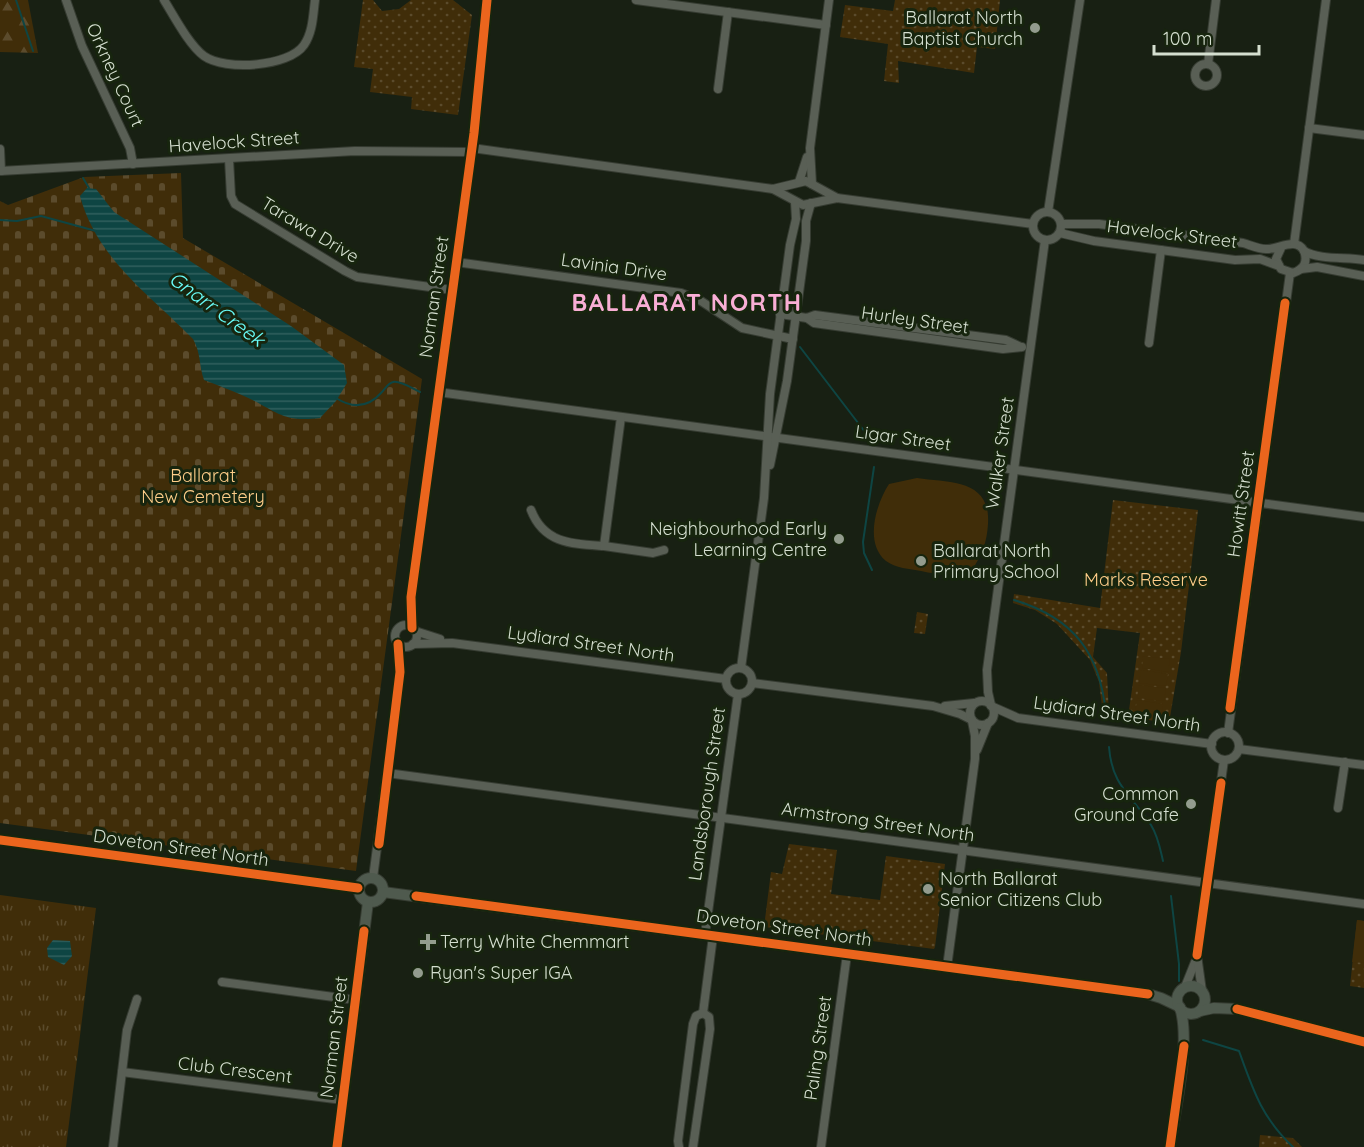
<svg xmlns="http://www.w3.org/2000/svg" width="1364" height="1147" font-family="Quicksand,sans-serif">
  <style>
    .grass { fill: url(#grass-tufts) }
    .forest { fill: url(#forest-firs) }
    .cemetery { fill: url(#cemetery-stones) }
    .park { fill: url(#park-dots) }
    .garden { fill: #402d09 }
    .water { fill: url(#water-rules) }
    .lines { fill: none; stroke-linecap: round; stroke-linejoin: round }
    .stream { stroke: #0e4543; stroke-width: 2 }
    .minor-casing { stroke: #363c32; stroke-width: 10 }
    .major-casing { stroke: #363c32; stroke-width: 12 }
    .minor { stroke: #595f55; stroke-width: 8 }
    .major { stroke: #4f5a4e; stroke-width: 10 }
    .cycleway-casing { stroke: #17250e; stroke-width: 13 }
    .cycleway { stroke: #eb651d; stroke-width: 9 }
    .poi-dot { fill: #939c8e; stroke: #17250e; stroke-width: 2 }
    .labels { text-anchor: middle; stroke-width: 6; stroke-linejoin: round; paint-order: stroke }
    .poi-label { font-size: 18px; fill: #d5dfd0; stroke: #17250e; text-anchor: start }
    .street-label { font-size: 18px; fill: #d5dfd0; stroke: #17250e }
    .park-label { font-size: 18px; fill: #fecd89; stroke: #17250e }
    .water-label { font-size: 20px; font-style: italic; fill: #68fdf9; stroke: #17250e }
    .district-label { font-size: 24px; font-weight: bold; letter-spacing: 1.5px; fill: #f9aed5; stroke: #17250e }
  </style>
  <defs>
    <pattern id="grass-tufts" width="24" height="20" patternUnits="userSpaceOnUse" patternTransform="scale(1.5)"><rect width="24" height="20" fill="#402d09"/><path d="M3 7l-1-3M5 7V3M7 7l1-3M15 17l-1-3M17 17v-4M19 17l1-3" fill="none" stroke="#5b4b2c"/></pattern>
    <pattern id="forest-firs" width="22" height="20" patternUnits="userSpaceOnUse" patternTransform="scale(1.5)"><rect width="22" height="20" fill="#402d09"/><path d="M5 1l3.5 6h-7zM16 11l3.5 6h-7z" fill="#5b4b2c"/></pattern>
    <pattern id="cemetery-stones" width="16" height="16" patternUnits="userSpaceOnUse" patternTransform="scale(1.5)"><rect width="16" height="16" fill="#402d09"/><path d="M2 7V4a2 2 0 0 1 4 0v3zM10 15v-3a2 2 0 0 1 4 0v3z" fill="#5b4b2c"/></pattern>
    <pattern id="park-dots" width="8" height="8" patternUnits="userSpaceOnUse" patternTransform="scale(1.5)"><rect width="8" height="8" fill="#402d09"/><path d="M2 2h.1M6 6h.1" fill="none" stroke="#5b4b2c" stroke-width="1.8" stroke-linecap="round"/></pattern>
    <pattern id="water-rules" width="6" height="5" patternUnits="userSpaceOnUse" patternTransform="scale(1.5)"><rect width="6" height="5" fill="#0e4543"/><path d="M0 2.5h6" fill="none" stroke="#305f5d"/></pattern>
  </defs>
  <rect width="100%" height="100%" fill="#182013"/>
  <path class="grass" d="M 0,895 L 96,908 L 66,1147 L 0,1147 Z"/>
  <path class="forest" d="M 0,0 L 28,0 L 38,53 L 0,52 Z"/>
  <path class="cemetery" d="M 181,173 L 183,238 L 422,379 L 356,871 L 0,823 L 0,201 L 8,205 L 84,177 Z"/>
  <g class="park">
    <path d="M 363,0 L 373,0 L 382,11 L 399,9 L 411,0 L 453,0 L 472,15 L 458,115 L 411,109 L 412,97 L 370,92 L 373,69 L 354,67 Z"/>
    <path d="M 895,0 L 1000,0 L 995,49 L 977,47 L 974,73 L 898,61 L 899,83 L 884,81 L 888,44 L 840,37 L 845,5 L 893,11 Z"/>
    <path d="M 1113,500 L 1198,510 L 1181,652 L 1169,723 L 1128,717 L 1140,633 L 1097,628 L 1093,657 L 1107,673 L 1109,715 L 1103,714 L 1099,682 L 1090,660 L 1057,624 L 1035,610 L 1013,603 L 1014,594 L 1100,608 Z"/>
    <path d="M 917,612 L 928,614 L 925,634 L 914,633 Z"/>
    <path d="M 789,844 L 837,850 L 831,894 L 880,900 L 886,856 L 945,864 L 935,947 L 934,949 L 764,927 L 771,872 L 782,874 Z"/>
    <path d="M 1357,920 L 1364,921 L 1364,988 L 1350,986 Z"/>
    <path d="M 1260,1135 L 1293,1138 L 1302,1147 L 1259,1147 Z"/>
  </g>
  <g class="garden">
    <path d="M 917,478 C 950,483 991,479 988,524 C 987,542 982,556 971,571 C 954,576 939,575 921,571 C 910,569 895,568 886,561 C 864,543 876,504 889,484 Z"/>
    <path d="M 1143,656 L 1170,659 L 1168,672 L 1142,668 Z"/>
    <path d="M 1141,670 L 1168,674 L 1166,686 L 1139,683 Z"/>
    <path d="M 1139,685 L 1166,688 L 1164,701 L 1137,698 Z"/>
    <path d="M 1137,700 L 1163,704 L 1162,716 L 1135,713 Z"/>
    <path d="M 1357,920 L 1364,921 L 1364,963 L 1352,962 Z"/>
  </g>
  <g class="water">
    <path d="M 87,188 L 96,189 L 114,212 L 291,326 L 344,365 L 347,383 L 336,401 L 320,418 C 281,423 276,410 244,396 C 231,390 217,385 204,380 C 199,366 201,353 193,339 C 150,295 97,259 80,196 Z"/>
    <path d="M 53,940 L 70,941 L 72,956 L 64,965 L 48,957 L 47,948 Z"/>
  </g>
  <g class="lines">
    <g class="stream">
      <path d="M 16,0 L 33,51"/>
      <path d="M 83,178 L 89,188"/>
      <path d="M 0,220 L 17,221 L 41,216 L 96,231"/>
      <path d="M 800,347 L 865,432"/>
      <path d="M 336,398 C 353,409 368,408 382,392 C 385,389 388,383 393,382 C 400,380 413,389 420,392"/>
      <path d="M 872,570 L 864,553 L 863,542 L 874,467"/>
      <path d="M 1014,600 C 1074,618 1100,653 1106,714"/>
      <path d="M 1109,747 C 1112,787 1132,795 1151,825 C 1158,836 1160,848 1163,861"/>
      <path d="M 1171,896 L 1179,964 L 1179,981"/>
      <path d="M 1203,1040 L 1239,1051 C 1253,1090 1262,1118 1293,1147"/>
    </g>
    <defs>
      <g id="minor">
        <path d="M 66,0 L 82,46 L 130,148 L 133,164"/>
        <path d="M 164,0 C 174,16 189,45 204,56 C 225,71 289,67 304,45 C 313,32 313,15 315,0"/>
        <path d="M 636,0 L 826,25"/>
        <circle cx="1206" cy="75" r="11"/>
        <path d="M 1208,64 L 1216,0"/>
        <path d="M 718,89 L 728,12"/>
        <path d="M 1309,128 L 1364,135"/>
        <path d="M 472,148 L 773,189 L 806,181 L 837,198"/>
        <path d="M 0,149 L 1,171"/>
        <path d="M 229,159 L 231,196 L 235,204 L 345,271 L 357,277 L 452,290"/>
        <path d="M 0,171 L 355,151 L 471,152"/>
        <path d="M 799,182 L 807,157"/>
        <path d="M 812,184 L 810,148 L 829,0"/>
        <path d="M 773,189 L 803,205 L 837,198 L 1033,224"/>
        <path d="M 1048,212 L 1080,0"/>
        <circle cx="1047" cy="226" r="14"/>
        <path d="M 1061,224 L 1099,224 L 1243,243 C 1250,245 1258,249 1266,249 C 1278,250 1296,236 1304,251 C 1306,256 1306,261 1304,265 C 1301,270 1298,271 1293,273 L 1281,269 L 1276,259 L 1281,248"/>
        <path d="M 1060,233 L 1094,241 L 1235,260 L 1260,259 L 1279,266"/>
        <path d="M 1294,244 L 1326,0"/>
        <path d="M 1304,251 C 1319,260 1346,257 1364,260"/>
        <path d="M 456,262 L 681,293 L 701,301 L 742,328 L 793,339"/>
        <path d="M 1301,269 L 1317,267 L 1364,276"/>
        <path d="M 780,314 L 807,318 L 815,315 L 1006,340 L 1021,347"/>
        <path d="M 807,318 L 814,323 L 1003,349 L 1022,347"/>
        <path d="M 1149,343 L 1161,250"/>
        <path d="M 438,392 L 1364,517"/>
        <path d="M 770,465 L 787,381 L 806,241 L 806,221 L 811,203"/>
        <path d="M 531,510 C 544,544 573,544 604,546 L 621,417"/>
        <path d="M 604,546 L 653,553 L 664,550"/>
        <circle cx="406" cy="636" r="11"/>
        <path d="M 412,628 L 411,597 L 474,133 L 487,0"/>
        <path d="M 415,631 L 440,639"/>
        <path d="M 413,644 L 452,643 L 726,679"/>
        <circle cx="739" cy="681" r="13"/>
        <path d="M 741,668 L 764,498 L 770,394 L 790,245 L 796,219 L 795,202"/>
        <path d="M 752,683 L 933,706 L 960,714 L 972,720"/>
        <circle cx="982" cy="713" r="12"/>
        <path d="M 991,705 L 988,692 L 987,670 L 1045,240"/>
        <path d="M 945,706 L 974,703"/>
        <path d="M 991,706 L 1018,718 L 1212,744"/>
        <circle cx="1225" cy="746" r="14"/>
        <path d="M 1228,733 L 1290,273"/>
        <path d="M 1239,749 L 1364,765"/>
        <path d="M 977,750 L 988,723"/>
        <path d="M 387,773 L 1364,904"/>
        <path d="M 1338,808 L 1345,762"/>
        <path d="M 0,840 L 358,888"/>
        <path d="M 373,878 L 400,672 L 398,644"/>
        <path d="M 705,934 L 738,694"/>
        <path d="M 947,967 L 975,759 L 975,736 L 972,721"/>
        <path d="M 222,982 L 356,1000"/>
        <path d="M 1185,987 L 1195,962"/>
        <path d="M 1202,991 L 1197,955 L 1224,760"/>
        <path d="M 703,1013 L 713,936"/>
        <path d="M 122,1072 L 343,1100"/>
        <path d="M 113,1147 L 127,1030 L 137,999"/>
        <path d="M 679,1147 L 678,1141 L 693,1024 L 696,1016 L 703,1013 L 709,1017 L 710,1029 L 693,1147"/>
        <path d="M 821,1147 L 847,954"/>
      </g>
      <g id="major">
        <circle cx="371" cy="890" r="12"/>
        <path d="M 383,892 L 1148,994 L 1161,998 L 1180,1007"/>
        <circle cx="1191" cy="1000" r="14"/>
        <path d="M 1200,1011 L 1214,1008 L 1237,1009 L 1364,1042"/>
        <path d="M 337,1147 L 368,902"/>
        <path d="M 1170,1147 C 1175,1110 1191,1042 1180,1008"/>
      </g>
    </defs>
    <use href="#minor" class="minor-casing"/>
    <use href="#major" class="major-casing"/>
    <use href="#minor" class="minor"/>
    <use href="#major" class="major"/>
    <defs>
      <g id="cycleway">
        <path d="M 412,628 L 411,597 L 474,133 L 487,0"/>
        <path d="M 1230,708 L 1285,303"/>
        <path d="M 0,840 L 358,888"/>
        <path d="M 379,844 L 400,672 L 398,644"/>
        <path d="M 416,896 L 1148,994"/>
        <path d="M 1197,955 L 1221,783"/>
        <path d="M 1237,1009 L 1364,1042"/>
        <path d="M 337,1147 L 364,931"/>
        <path d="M 1170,1147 L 1184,1046"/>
      </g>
    </defs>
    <use href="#cycleway" class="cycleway-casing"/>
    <use href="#cycleway" class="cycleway"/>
  </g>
  <g class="poi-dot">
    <circle cx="1035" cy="28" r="6"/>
    <circle cx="839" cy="539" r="6"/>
    <circle cx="921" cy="561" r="6"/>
    <circle cx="1191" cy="804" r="6"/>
    <circle cx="928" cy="889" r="6"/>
    <path d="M425 933h6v6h6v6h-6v6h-6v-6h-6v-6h6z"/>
    <circle cx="418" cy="973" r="6"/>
  </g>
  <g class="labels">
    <g class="poi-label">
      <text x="1023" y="24" text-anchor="end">Ballarat North<tspan x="1023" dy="21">Baptist Church</tspan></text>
      <text x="827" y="535" text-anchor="end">Neighbourhood Early<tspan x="827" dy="21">Learning Centre</tspan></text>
      <text x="933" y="557">Ballarat North<tspan x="933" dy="21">Primary School</tspan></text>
      <text x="1179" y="800" text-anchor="end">Common<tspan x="1179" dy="21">Ground Cafe</tspan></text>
      <text x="940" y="885">North Ballarat<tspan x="940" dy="21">Senior Citizens Club</tspan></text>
      <text x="440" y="948">Terry White Chemmart</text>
      <text x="430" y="979">Ryan's Super IGA</text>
    </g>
    <g class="street-label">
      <text transform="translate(115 75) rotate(65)" y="6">Orkney Court</text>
      <text transform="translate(234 142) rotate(-4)" y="6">Havelock Street</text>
      <text transform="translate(310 230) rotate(31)" y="6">Tarawa Drive</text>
      <text transform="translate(1172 234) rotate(7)" y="6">Havelock Street</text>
      <text transform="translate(614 267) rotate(8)" y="6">Lavinia Drive</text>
      <text transform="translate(434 297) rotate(-82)" y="6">Norman Street</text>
      <text transform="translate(915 320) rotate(8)" y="6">Hurley Street</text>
      <text transform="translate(903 438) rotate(8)" y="6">Ligar Street</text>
      <text transform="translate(1000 453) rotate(-82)" y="6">Walker Street</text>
      <text transform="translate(1241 504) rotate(-82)" y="6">Howitt Street</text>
      <text transform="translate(591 644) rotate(8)" y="6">Lydiard Street North</text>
      <text transform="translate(1117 714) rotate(8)" y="6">Lydiard Street North</text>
      <text transform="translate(707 794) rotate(-82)" y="6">Landsborough Street</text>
      <text transform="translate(878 822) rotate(8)" y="6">Armstrong Street North</text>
      <text transform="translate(181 848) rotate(8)" y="6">Doveton Street North</text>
      <text transform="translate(784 928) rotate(8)" y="6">Doveton Street North</text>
      <text transform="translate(334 1037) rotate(-83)" y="6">Norman Street</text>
      <text transform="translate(818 1048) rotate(-82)" y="6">Paling Street</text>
      <text transform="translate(235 1070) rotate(7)" y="6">Club Crescent</text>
    </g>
    <g class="park-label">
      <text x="203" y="482">Ballarat<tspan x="203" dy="21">New Cemetery</tspan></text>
      <text x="1146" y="586">Marks Reserve</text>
    </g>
    <g class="water-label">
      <text transform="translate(217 309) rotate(36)" y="7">Gnarr Creek</text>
    </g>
    <g class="district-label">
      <text x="687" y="311">BALLARAT NORTH</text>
    </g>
  </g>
  <path d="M1154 45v9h105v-9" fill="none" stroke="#d5dfd0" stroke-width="3"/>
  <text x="1163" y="45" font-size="18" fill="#d5dfd0" stroke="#17250e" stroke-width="4.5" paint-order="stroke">100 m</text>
</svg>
